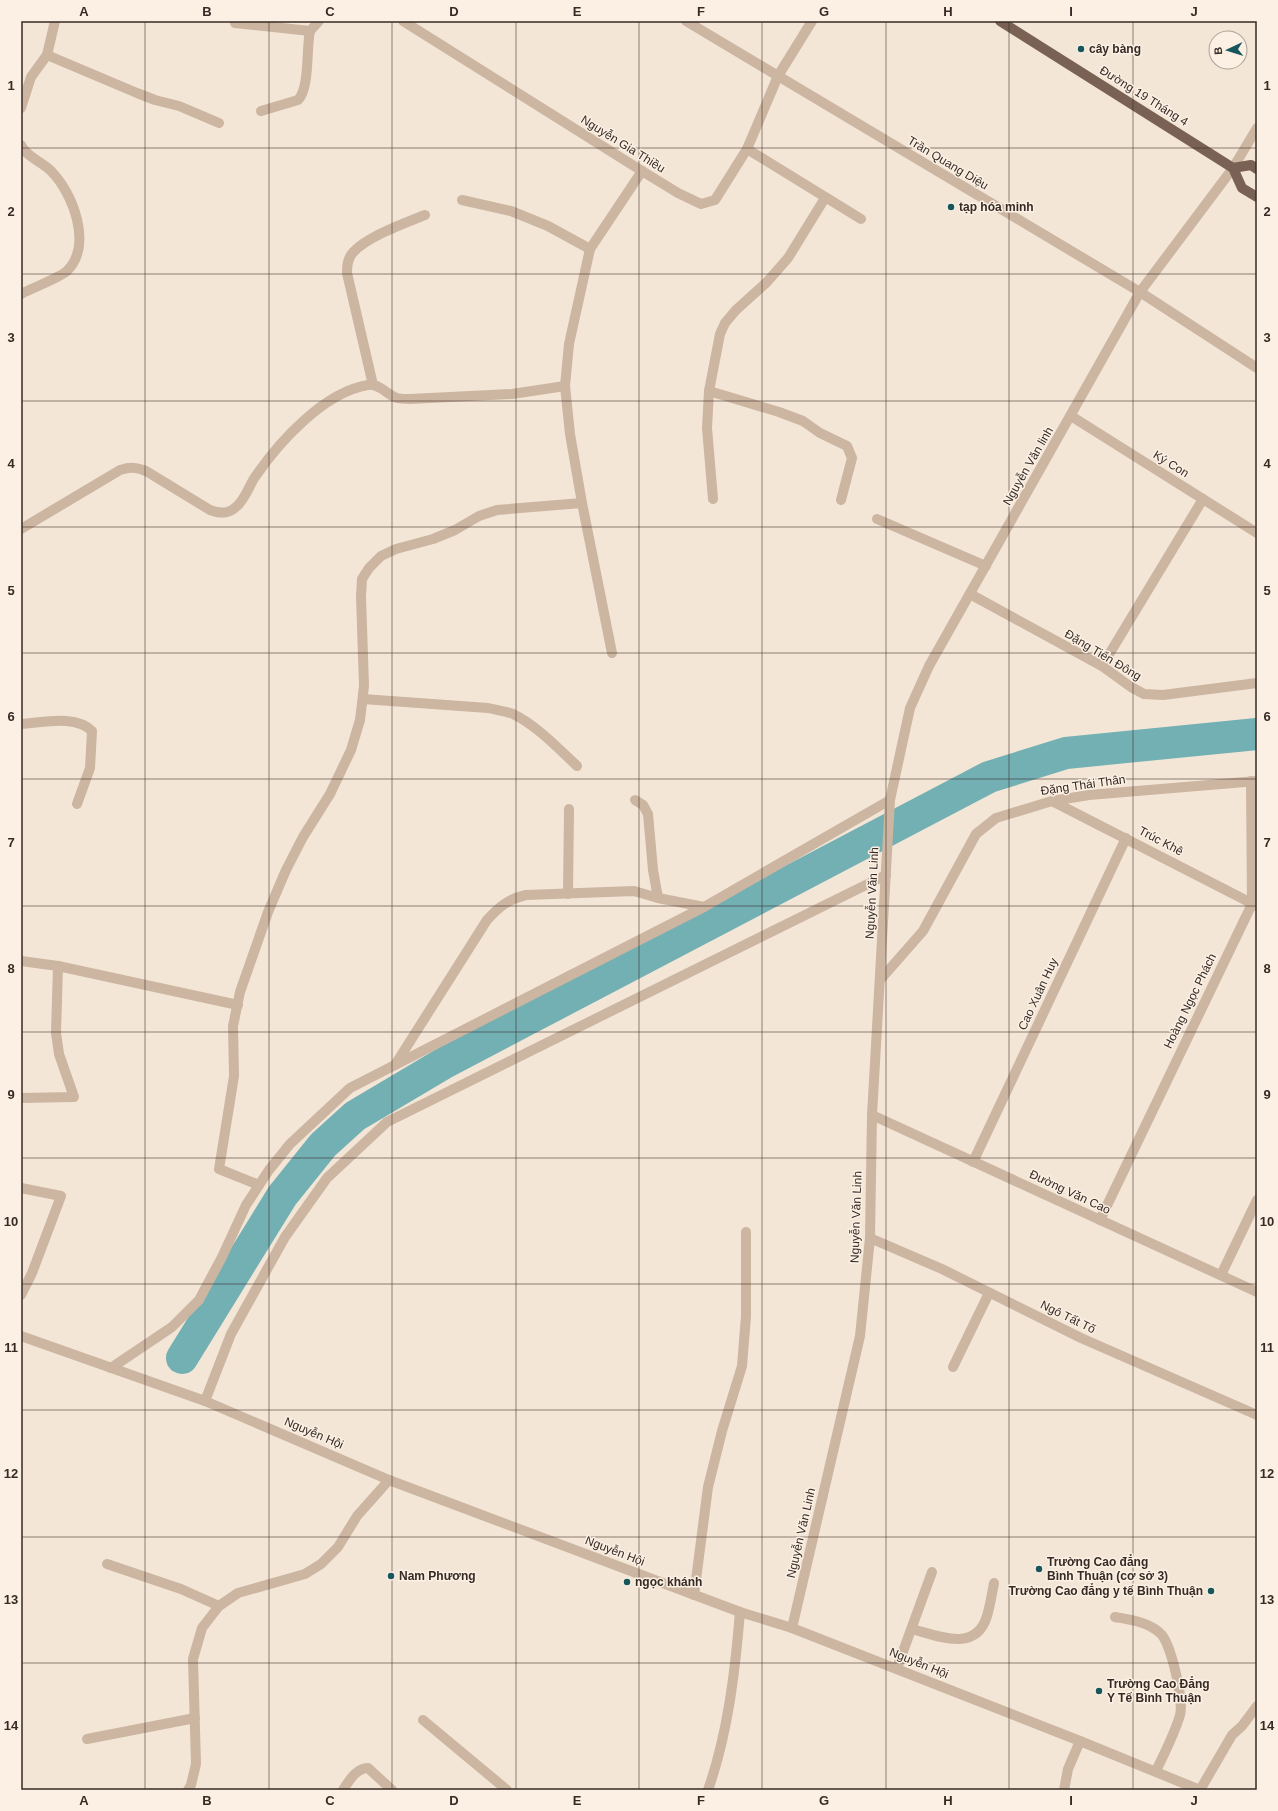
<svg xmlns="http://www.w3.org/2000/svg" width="1278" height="1811" font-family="Arial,sans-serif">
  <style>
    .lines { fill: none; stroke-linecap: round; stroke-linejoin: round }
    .river { stroke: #73b0b3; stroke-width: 32 }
    .minor { stroke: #ccb5a1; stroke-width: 10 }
    .major { stroke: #796154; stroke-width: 10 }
    .grid { fill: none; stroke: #362a25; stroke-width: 1; stroke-opacity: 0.55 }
    .poi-dot { fill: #17565b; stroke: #fbf0e3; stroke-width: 1.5 }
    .labels { text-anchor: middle; stroke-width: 3; stroke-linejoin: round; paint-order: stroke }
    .poi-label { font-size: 12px; font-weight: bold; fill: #362a25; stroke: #fbf0e3; text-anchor: start }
    .street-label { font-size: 12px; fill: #362a25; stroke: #fbf0e3 }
    .neatline { fill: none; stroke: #362a25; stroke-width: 1.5 }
    .grid-label { font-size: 13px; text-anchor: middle; font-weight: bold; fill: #362a25 }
  </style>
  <rect width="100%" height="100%" fill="#f3e6d6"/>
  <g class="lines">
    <path class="river" d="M 182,1358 L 282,1196 L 323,1145 L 355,1116 L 446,1062 L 989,777 L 1066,753 L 1257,734"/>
    <g class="minor">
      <path d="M 403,21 L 642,171 L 678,193 L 701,204 L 715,200 L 747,149 L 778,76 L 812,21"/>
      <path d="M 686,21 L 1140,292 L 1257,368"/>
      <path d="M 235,23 L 310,31 L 319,21"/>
      <path d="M 47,55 L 137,93 L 155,100 L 179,106 L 219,123"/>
      <path d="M 21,108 L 31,77 L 47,55 L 55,21"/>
      <path d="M 261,111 L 298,100 C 310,88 306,49 310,31"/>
      <path d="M 21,145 C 26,157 43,162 51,171 C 73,193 93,245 67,271 C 59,278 32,288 21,294"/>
      <path d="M 747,149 L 861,219"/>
      <path d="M 462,200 L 511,211 L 548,226 L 590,249"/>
      <path d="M 373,385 L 347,273 C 347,267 347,261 351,255 C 363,238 405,223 425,215"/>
      <path d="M 709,391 L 779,412 L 803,421 L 820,433 L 847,446 L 852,458 L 841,500"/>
      <path d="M 1071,416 L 1257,533"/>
      <path d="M 713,499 L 707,428 L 709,391 L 720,334 L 725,323 L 736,310 L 767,282 L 788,258 L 825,198"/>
      <path d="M 877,519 L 986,566"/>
      <path d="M 21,529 L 120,470 C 130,467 136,467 146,471 L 210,510 C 221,514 229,514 237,506 C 245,499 249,486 255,477 C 279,442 324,392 368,385 C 379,383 387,395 397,398 C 401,399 406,399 410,399 L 512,394 L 565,386"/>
      <path d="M 970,594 L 1102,666 L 1131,687 L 1144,694 L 1163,695 L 1257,683"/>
      <path d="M 612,653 L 582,503 L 570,434 L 565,386 L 569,344 L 590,249 L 642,171"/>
      <path d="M 1102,666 L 1203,499"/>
      <path d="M 363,699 L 488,708 C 496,710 505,711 513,714 C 536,725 558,748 577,766"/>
      <path d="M 21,724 C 42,723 75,714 92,731 L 90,768 L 77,804"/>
      <path d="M 635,800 L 643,805 L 648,814 L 653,870 L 658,898"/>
      <path d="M 1052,801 L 1257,906"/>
      <path d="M 568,894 L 569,809"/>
      <path d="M 21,961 L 58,966 L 238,1005"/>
      <path d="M 880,980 L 923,931 L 976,834 L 996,818 L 1052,801 L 1089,795 L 1257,781"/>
      <path d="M 395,1065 L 487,920 C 499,907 508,899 526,895 L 634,891 L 658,898 L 704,907"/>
      <path d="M 21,1098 L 74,1097 L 59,1054 L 56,1033 L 58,966"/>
      <path d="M 872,1115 L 1257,1292"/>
      <path d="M 973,1162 L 1126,838"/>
      <path d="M 259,1185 L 219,1169 L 234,1076 L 233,1026 L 240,992 L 268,912 L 286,870 L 303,837 L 330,794 L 351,750 L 360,720 L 364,686 L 361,596 L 362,579 L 369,568 L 381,556 L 396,549 L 433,539 L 455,530 L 479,516 L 497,510 L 582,503"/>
      <path d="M 21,1188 L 61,1196 L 32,1273 L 21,1295"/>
      <path d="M 1100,1220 L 1252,904 L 1251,781"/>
      <path d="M 870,1238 L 942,1269 L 1081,1338 L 1257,1415"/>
      <path d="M 1221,1275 L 1257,1200"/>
      <path d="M 21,1336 L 205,1401 L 389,1480 L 684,1591 L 740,1612 L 792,1628 L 1080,1741 L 1200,1790"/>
      <path d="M 953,1367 L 989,1293"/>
      <path d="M 111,1368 L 172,1327 L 199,1300 L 222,1257 L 246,1205 L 269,1170 L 290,1144 L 350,1088 L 704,907 L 890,800"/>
      <path d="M 205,1401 L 231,1334 L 285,1237 L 327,1178 L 387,1122 L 886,875"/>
      <path d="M 107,1564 L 181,1589 L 219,1606"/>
      <path d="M 694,1595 L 708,1487 L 722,1431 L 742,1366 L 746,1316 L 746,1232"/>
      <path d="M 1115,1617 C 1131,1620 1148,1622 1160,1633 C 1171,1642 1184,1701 1180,1715 C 1175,1733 1164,1754 1156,1771"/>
      <path d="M 792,1628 L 860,1336 L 870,1238 L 872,1115 L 890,800 L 910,708 L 929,666 L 1140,292 L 1233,168 L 1257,128"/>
      <path d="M 912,1629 C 938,1636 976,1653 987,1616 C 990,1606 992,1594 994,1583"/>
      <path d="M 897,1668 L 932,1572"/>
      <path d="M 423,1720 L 507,1790"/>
      <path d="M 87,1739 L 195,1718"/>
      <path d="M 188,1790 L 191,1785 L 196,1764 L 193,1659 L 202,1628 L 219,1606 L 238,1593 L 305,1574 L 321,1564 L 338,1547 L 357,1516 L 389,1480"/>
      <path d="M 343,1790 C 349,1781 356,1768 368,1768 L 392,1790"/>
      <path d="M 708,1790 C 728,1733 735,1672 740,1612"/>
      <path d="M 1064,1790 L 1068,1769 L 1080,1741"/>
      <path d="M 1200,1790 L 1232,1735 L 1242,1726 L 1257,1706"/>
    </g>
    <g class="major">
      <path d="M 1000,21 L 1233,168 L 1242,188 L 1257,197"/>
      <path d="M 1233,168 L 1251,165 L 1257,169"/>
    </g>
  </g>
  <path class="grid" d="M 145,21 L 145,1790M 269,21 L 269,1790M 392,21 L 392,1790M 516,21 L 516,1790M 639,21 L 639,1790M 762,21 L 762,1790M 886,21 L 886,1790M 1009,21 L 1009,1790M 1133,21 L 1133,1790M 21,148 L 1257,148M 21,274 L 1257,274M 21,401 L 1257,401M 21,527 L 1257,527M 21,653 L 1257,653M 21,779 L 1257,779M 21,906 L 1257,906M 21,1032 L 1257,1032M 21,1158 L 1257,1158M 21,1284 L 1257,1284M 21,1410 L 1257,1410M 21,1537 L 1257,1537M 21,1663 L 1257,1663"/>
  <g class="poi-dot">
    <circle cx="1081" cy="49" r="4"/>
    <circle cx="951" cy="207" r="4"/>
    <circle cx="1039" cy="1569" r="4"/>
    <circle cx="391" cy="1576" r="4"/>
    <circle cx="627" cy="1582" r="4"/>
    <circle cx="1211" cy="1591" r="4"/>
    <circle cx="1099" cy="1691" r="4"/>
  </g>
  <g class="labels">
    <g class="poi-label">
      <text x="1089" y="53">cây bàng</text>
      <text x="959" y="211">tạp hóa minh</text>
      <text x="1047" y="1566">Trường Cao đẳng<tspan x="1047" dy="14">Bình Thuận (cơ sở 3)</tspan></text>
      <text x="399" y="1580">Nam Phương</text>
      <text x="635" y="1586">ngọc khánh</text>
      <text x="1203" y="1595" text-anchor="end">Trường Cao đẳng y tế Bình Thuận</text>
      <text x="1107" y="1688">Trường Cao Đẳng<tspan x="1107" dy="14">Y Tế Bình Thuận</tspan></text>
    </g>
    <g class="street-label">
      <text transform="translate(1144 96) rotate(32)" y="4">Đường 19 Tháng 4</text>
      <text transform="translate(623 144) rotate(32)" y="4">Nguyễn Gia Thiều</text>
      <text transform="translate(948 163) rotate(31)" y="4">Trần Quang Diệu</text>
      <text transform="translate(1171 464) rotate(32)" y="4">Ký Con</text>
      <text transform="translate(1028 466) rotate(-60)" y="4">Nguyễn Văn linh</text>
      <text transform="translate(1103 655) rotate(31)" y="4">Đặng Tiến Đông</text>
      <text transform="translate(1083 785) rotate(-8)" y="4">Đặng Thái Thân</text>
      <text transform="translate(1161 841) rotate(28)" y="4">Trúc Khê</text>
      <text transform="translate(872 893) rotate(-87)" y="4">Nguyễn Văn Linh</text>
      <text transform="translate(1038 994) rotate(-65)" y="4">Cao Xuân Huy</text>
      <text transform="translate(1190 1001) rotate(-64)" y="4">Hoàng Ngọc Phách</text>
      <text transform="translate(1070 1192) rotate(25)" y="4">Đường Văn Cao</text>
      <text transform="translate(856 1217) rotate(-88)" y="4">Nguyễn Văn Linh</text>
      <text transform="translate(1068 1317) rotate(26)" y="4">Ngô Tất Tố</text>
      <text transform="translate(314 1433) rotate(23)" y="4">Nguyễn Hội</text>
      <text transform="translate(801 1533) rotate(-77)" y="4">Nguyễn Văn Linh</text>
      <text transform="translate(615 1551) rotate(21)" y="4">Nguyễn Hội</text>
      <text transform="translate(919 1663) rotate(22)" y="4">Nguyễn Hội</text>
    </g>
  </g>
  <rect width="1278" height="1811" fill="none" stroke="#fbf0e3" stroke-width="44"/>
  <g transform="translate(1228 50) rotate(266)"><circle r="19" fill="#fbf0e3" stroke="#aca197"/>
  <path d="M0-3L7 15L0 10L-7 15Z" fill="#17565b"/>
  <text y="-6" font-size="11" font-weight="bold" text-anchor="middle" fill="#362a25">B</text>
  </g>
  <rect x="22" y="22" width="1234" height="1767" class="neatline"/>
  <g class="grid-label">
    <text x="84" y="16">A</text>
    <text x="207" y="16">B</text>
    <text x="330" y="16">C</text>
    <text x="454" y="16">D</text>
    <text x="577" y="16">E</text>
    <text x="701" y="16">F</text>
    <text x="824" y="16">G</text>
    <text x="948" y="16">H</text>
    <text x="1071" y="16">I</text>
    <text x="1194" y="16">J</text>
    <text x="11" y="90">1</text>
    <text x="1267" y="90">1</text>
    <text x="11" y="216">2</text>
    <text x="1267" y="216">2</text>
    <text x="11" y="342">3</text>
    <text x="1267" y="342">3</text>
    <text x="11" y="468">4</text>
    <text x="1267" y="468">4</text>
    <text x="11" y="595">5</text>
    <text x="1267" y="595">5</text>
    <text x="11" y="721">6</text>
    <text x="1267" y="721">6</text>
    <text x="11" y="847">7</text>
    <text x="1267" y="847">7</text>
    <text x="11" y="973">8</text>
    <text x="1267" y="973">8</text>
    <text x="11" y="1099">9</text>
    <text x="1267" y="1099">9</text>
    <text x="11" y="1226">10</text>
    <text x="1267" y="1226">10</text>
    <text x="11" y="1352">11</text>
    <text x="1267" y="1352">11</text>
    <text x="11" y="1478">12</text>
    <text x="1267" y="1478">12</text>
    <text x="11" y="1604">13</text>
    <text x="1267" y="1604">13</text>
    <text x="11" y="1730">14</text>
    <text x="1267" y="1730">14</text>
    <text x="84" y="1805">A</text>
    <text x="207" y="1805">B</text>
    <text x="330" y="1805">C</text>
    <text x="454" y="1805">D</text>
    <text x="577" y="1805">E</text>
    <text x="701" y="1805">F</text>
    <text x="824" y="1805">G</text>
    <text x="948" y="1805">H</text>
    <text x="1071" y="1805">I</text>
    <text x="1194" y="1805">J</text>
  </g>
</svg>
